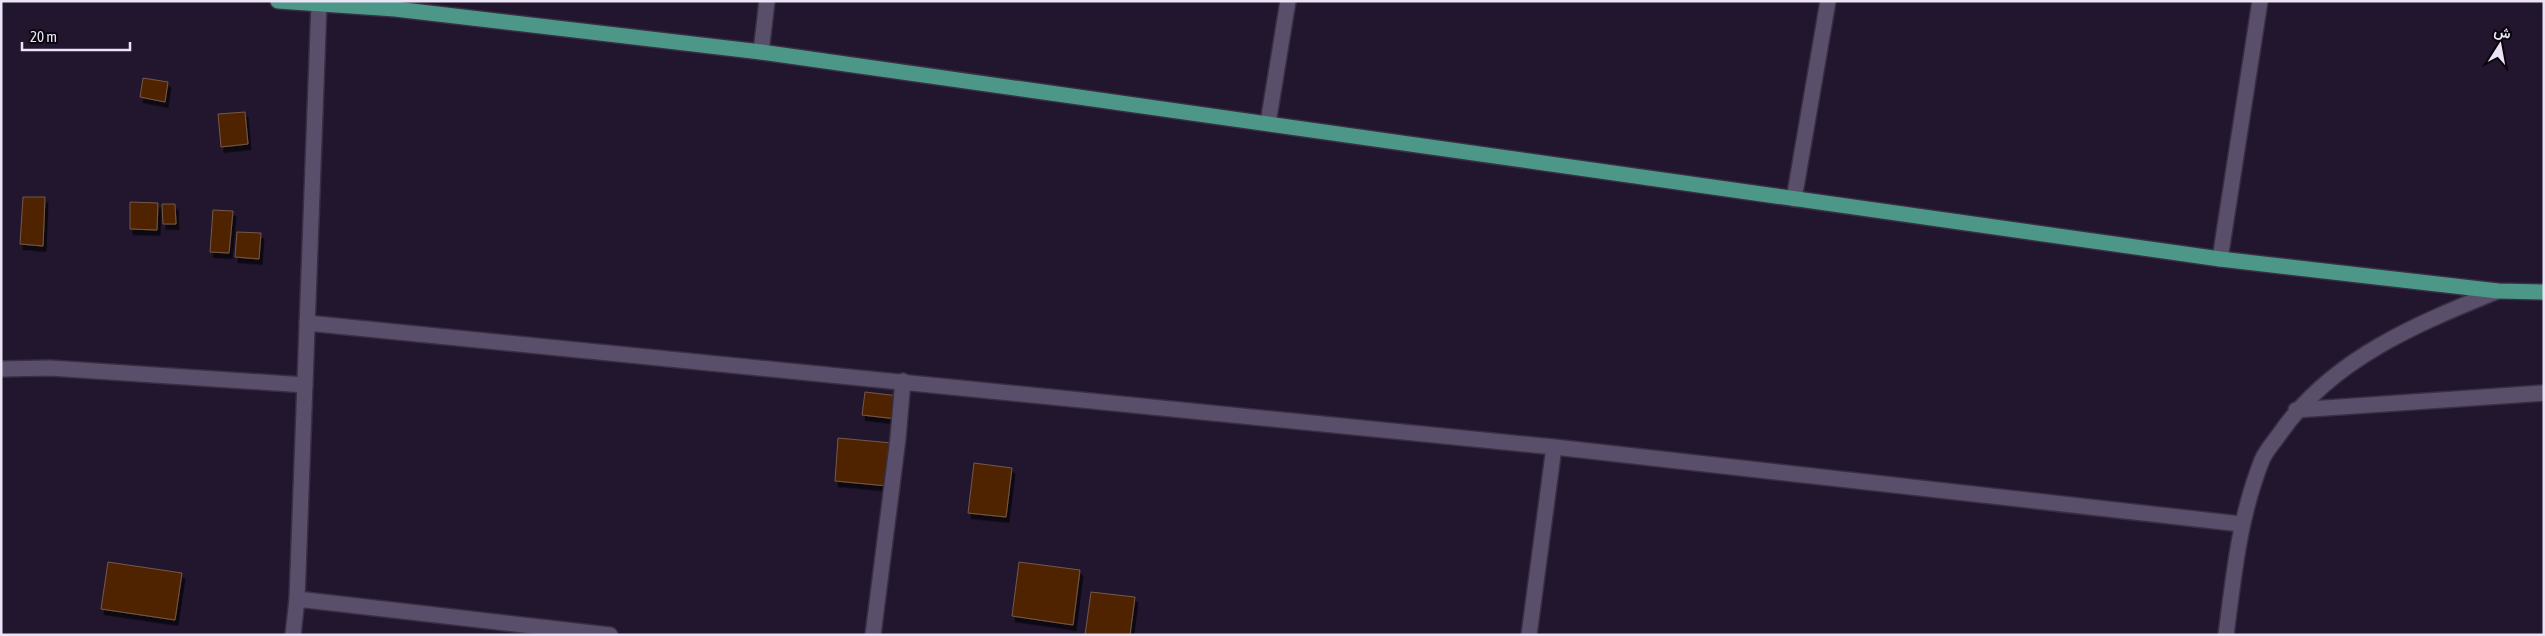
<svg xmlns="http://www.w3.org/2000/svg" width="2545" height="636" font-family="'Asap Condensed',Vazirmatn,sans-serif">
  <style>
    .building { fill: #4f2401; stroke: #755846; filter: url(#shadow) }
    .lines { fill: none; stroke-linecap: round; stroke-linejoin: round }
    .minor-casing { stroke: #382f43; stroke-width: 18 }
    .tertiary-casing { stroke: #382f43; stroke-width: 18 }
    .trunk-casing { stroke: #382f43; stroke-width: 18 }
    .minor { stroke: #5a4f6b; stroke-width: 15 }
    .tertiary { stroke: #5a4f6b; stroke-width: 15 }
    .trunk { stroke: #4d9788; stroke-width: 15 }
  </style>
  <defs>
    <filter id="shadow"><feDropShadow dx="3" dy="5.5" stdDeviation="0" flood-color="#0009"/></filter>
  </defs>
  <rect width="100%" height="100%" fill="#21162e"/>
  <g class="building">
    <path d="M 143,78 L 168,82 L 165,102 L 140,97 Z"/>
    <path d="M 245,112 L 248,144 L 221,147 L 218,114 Z"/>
    <path d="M 23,197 L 45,197 L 43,246 L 20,244 Z"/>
    <path d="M 130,202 L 158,203 L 157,230 L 130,229 Z"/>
    <path d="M 162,204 L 175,204 L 176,224 L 163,224 Z"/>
    <path d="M 213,210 L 233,211 L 229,253 L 210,252 Z"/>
    <path d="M 237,232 L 261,233 L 259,259 L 235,257 Z"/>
    <path d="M 865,392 L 899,396 L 897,419 L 862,415 Z"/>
    <path d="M 838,438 L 892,443 L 888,486 L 835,481 Z"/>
    <path d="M 974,463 L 1012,468 L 1006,517 L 968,513 Z"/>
    <path d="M 108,562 L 182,573 L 175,620 L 101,609 Z"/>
    <path d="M 1019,562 L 1080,570 L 1073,625 L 1012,616 Z"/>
    <path d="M 1091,592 L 1135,597 L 1130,635 L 1085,635 Z"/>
  </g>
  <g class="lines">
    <defs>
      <g id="minor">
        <path d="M 761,52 L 767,1"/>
        <path d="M 1268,123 L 1288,1"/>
        <path d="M 1794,199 L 1828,1"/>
        <path d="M 2220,259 L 2260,1"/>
        <path d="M 307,323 L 1554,447 L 2241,524"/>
        <path d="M 1,369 L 50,368 L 305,385"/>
        <path d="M 2296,410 L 2544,393"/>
        <path d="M 297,599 L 610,635"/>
        <path d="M 873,635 L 898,438 L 903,381"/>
        <path d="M 1529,635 L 1554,447"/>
        <path d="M 2226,635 C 2234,574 2239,518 2262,460 C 2266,450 2275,441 2281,432 C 2333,358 2417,324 2498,291"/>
      </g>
      <path id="tertiary" d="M 293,635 L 297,599 L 319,3"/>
      <path id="trunk" d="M 278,1 L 395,9 L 761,52 L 2220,259 L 2498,291 L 2544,292"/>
    </defs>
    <use href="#minor" class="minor-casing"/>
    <use href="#tertiary" class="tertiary-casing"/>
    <use href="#trunk" class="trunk-casing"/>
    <use href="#minor" class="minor"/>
    <use href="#tertiary" class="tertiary"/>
    <use href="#trunk" class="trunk"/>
  </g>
  <rect width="2545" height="636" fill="none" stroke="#ebe4f5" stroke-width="5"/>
  <g transform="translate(2500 45) rotate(11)" stroke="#08050e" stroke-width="4" paint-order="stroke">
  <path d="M0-4L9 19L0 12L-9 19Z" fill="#ebe4f5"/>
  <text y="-8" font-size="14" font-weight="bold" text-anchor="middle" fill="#ebe4f5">ش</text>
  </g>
  <path d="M22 42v8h108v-8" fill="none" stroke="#ebe4f5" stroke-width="2.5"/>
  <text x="30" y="42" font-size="15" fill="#ebe4f5" stroke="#08050e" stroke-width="4" paint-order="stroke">20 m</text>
</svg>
